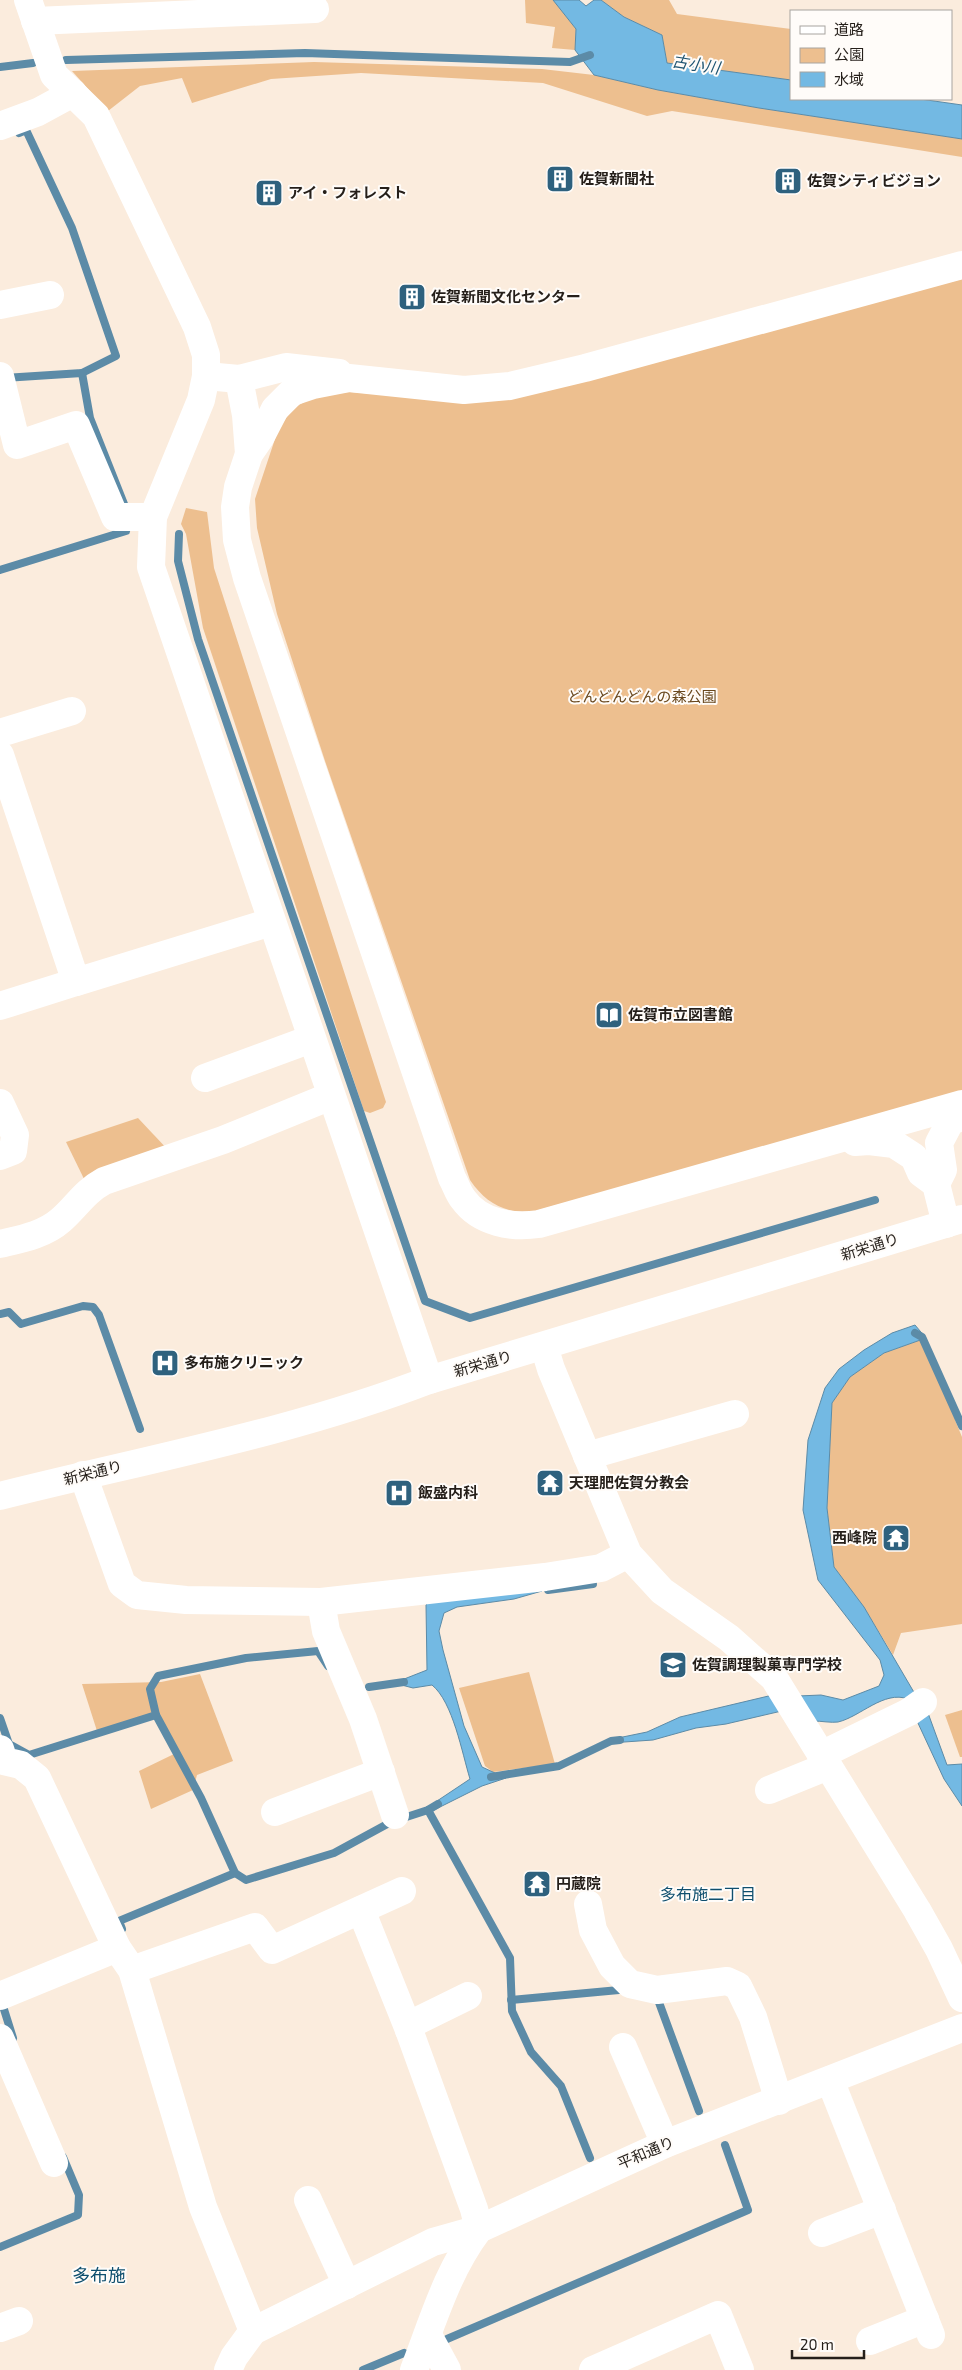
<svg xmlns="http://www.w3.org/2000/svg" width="962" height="2370" font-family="'Exo 2','Noto Sans JP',sans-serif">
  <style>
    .green { fill: #edbf8f }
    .water { fill: #73b9e3; stroke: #5c8ba7 }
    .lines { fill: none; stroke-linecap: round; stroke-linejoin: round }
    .stream { stroke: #5c8ba7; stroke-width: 8 }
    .minor { stroke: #fff; stroke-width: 28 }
    .labels { text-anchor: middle; stroke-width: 4; stroke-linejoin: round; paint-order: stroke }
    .poi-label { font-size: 15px; font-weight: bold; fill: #251f1a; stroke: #fffcf9; text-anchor: start }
    .park-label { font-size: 15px; fill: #6a481e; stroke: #fffcf9 }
    .street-label { font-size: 15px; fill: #251f1a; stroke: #fffcf9 }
    .water-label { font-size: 16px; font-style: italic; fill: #205572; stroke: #fffcf9 }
    .neighbourhood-label { font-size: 16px; fill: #0f4f6e; stroke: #fffcf9 }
    .quarter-label { font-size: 18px; fill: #0f4f6e; stroke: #fffcf9 }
  </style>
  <rect width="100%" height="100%" fill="#fbecdd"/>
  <g class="green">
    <path d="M 525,0 L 553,0 L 556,3 L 576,29 L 575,50 L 552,48 L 555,27 L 526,23 Z"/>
    <path d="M 601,0 L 669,0 L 677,14 L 791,29 L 791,80 L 667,63 L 662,35 L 624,17 Z"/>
    <path d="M 314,62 L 542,69 L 594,75 L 658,90 L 759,108 L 962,139 L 962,157 L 672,111 L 647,116 L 543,83 L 361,73 L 271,79 L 192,103 L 182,78 L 140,86 L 108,111 L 72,71 Z"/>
    <path d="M 962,279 L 962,1093 L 528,1213 C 501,1211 485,1202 470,1180 L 325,761 L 277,614 L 257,528 L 255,499 L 278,430 L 293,408 L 320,394 L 350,392 L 475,402 Z"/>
    <path d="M 186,508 L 207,512 L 214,568 L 386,1102 L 383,1108 L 370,1113 L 364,1111 L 203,628 L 186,534 L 181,524 Z"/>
    <path d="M 138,1118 L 169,1151 L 86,1183 L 66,1142 Z"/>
    <path d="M 926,1338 L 958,1410 L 955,1420 L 962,1437 L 962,1624 L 901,1633 L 893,1655 L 864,1607 L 834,1567 L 827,1508 L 832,1403 L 850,1377 L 884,1353 Z"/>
    <path d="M 529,1672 L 555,1764 L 493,1772 L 485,1766 L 459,1688 Z"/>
    <path d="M 200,1674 L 233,1761 L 197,1775 L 193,1790 L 151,1809 L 139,1771 L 174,1754 L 152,1713 L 97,1731 L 82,1684 L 161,1682 Z"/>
    <path d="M 962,1710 L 962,1757 L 960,1757 L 945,1715 Z"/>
  </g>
  <g class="water">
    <path d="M 553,0 L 579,0 L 586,6 L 594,0 L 601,0 L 624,17 L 662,35 L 667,63 L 791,80 L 791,99 L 920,99 L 962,105 L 962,139 L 759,108 L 658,90 L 594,75 L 575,50 L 576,29 Z"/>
    <path d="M 915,1325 L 926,1338 L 884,1353 L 850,1377 L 832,1403 L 827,1508 L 834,1567 L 864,1607 L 915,1694 L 908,1699 C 884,1690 860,1717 838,1722 C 831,1723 821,1721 814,1721 L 798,1696 L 821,1695 L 843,1700 L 879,1686 L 884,1675 L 880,1660 L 818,1580 L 803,1510 L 808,1440 L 825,1388 L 839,1369 L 864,1350 L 892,1333 Z"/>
    <path d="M 542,1591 L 514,1599 L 457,1607 L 444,1613 L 439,1631 L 443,1650 L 464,1726 L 482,1767 L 506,1778 L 482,1786 L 432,1811 L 431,1805 L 470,1779 C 462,1753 453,1702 432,1685 L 413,1688 L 394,1683 L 427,1670 L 426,1605 L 431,1599 Z"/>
    <path d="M 777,1694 L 786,1710 L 726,1724 L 696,1728 L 653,1740 L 610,1743 L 613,1739 L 647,1732 L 680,1717 Z"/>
    <path d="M 928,1713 L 947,1765 L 962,1764 L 962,1806 L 944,1779 L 917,1721 Z"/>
  </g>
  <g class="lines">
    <g class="stream">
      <path d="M 66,60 L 305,53 L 570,62 L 590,55"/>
      <path d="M 0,67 L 33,63"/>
      <path d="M 82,373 L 90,418 L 124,504"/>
      <path d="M 4,378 L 82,373 L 116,356 L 72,228 L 26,130 L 19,133"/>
      <path d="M 179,534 L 178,561 L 198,639 L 425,1301 L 470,1318 L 875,1200"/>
      <path d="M 0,570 L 126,531"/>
      <path d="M 0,1314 L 9,1312 L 21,1324 L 83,1306 L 93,1307 L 99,1315 L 140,1429"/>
      <path d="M 915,1333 L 922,1337 L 962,1426"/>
      <path d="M 548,1590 L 593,1584"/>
      <path d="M 369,1687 L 404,1682"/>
      <path d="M 156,1715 L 201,1798 L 235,1873 L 246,1880 L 334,1853 L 391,1822 L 428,1810 L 438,1804"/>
      <path d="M 0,1718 L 9,1744 L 29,1755 L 156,1715 L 150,1689 L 158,1676 L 246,1658 L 318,1651 L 328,1666"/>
      <path d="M 491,1777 L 559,1766 L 611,1741 L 620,1740"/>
      <path d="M 428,1810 L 510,1958 L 512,2011 L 531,2052 L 561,2086 L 590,2158"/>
      <path d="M 122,1929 L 119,1921 L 235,1873"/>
      <path d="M 657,1997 L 699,2111"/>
      <path d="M 511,2000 L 619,1990"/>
      <path d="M 5,2001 L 2,2003 L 13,2038"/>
      <path d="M 0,2247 L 78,2215 L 79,2195 L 63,2157"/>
      <path d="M 447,2339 L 748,2210 L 725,2145"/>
      <path d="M 363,2370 L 404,2353"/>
    </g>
    <g class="minor">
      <path d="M 28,0 L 54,75 L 96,116 L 197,327 L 206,355 L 206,376 L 201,400 L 153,517 L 151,567 L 429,1380"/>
      <path d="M 35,21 L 315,9"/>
      <path d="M 0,126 L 38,112 L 73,93"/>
      <path d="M 962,265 L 585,368 L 510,386 L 464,390 L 349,378 L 313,385 L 292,392 L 275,409 L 260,438 L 249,454 L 238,487 L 235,507 L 237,540 L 247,578 L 452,1178 C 456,1185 458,1193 463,1199 C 480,1223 512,1228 539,1224 L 962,1104"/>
      <path d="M 0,305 L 50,295"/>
      <path d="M 0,376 L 17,445 L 76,425 L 115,517 L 153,517"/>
      <path d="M 206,376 L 239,379 L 286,367 L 339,373"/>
      <path d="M 239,379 L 246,415 L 249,454"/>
      <path d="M 0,733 L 72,711"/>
      <path d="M 0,755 L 76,982 L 271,922"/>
      <path d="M 0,1006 L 76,982"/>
      <path d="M 205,1078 L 311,1039"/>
      <path d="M 0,1103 L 15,1135 L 13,1151 L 0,1156"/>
      <path d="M 855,1142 L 869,1141 L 894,1144 L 914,1157 L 921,1173 L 936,1184 L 946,1224"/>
      <path d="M 936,1184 L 943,1170 L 939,1143 L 950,1122 L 962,1116"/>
      <path d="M 0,1244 C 21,1239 44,1235 61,1220 C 77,1206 84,1192 104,1181 L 223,1140 L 331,1096"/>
      <path d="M 544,1346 L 551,1369 L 628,1554 L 662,1591 L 729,1638 L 774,1678 L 917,1910 L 939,1949 L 962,1998"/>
      <path d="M 587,1456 L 735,1414"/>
      <path d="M 83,1475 L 122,1584 L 137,1595 L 186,1600 L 321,1602 L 545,1577 L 601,1568 L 628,1554"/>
      <path d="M 0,1496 C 143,1460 291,1433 429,1380 L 962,1219"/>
      <path d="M 321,1602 L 326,1631 L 363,1719 L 395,1815"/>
      <path d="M 0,1749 L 4,1761 L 21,1765 L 37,1778 L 117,1948 L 132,1970 L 203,2207 L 253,2331"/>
      <path d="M 821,1755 L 909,1712 L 923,1702"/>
      <path d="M 769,1790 L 828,1766"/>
      <path d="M 275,1812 L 381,1772"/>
      <path d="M 588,1904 L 593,1930 L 612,1966 L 630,1984 L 657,1990 L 727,1981 L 738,1986 L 753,2017 L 779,2101"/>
      <path d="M 132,1970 L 255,1927 L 272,1950 L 402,1891"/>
      <path d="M 0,1996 L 117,1948"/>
      <path d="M 409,2030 L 415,2022 L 468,1996"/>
      <path d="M 0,2038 L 54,2163"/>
      <path d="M 623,2047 L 665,2144"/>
      <path d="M 830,2080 L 931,2335"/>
      <path d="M 308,2200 L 347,2285"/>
      <path d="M 822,2233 L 882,2210"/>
      <path d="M 0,2328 L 19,2321"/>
      <path d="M 428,2335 L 447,2370"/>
      <path d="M 870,2341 L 925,2319"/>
      <path d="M 228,2370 L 234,2357 L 253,2331 L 433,2242 L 479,2229 L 474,2209 L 409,2030 L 361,1910"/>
      <path d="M 414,2370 C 433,2321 447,2271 479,2229 L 665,2144 L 962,2028"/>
      <path d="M 593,2370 L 718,2315 L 740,2370"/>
    </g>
  </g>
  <defs>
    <symbol id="building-square" viewBox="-11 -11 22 22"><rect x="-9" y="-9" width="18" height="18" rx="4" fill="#2e617e" stroke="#fffcf9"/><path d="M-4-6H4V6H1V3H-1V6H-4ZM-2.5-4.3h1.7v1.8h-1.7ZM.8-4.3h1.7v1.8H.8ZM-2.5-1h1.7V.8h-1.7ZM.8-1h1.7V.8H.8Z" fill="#fff"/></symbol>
    <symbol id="library-square" viewBox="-11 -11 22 22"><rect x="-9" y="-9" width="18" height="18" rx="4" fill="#2e617e" stroke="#fffcf9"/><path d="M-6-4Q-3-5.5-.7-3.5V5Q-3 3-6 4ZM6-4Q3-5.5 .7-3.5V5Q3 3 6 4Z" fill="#fff"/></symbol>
    <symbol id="hospital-square" viewBox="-11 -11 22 22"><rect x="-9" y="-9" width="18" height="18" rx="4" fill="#2e617e" stroke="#fffcf9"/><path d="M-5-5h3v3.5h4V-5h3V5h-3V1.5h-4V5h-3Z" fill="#fff"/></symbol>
    <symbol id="temple-square" viewBox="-11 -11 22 22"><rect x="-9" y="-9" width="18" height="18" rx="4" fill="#2e617e" stroke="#fffcf9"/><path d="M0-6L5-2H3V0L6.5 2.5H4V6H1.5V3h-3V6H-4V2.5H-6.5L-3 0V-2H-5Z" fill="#fff"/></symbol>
    <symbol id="university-square" viewBox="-11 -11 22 22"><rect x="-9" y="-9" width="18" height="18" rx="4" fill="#2e617e" stroke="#fffcf9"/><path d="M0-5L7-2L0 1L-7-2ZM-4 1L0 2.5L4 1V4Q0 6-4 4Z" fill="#fff"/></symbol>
  </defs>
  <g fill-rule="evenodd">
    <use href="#building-square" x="544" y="163" width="32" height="32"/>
    <use href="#building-square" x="772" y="165" width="32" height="32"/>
    <use href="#building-square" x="253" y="177" width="32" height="32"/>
    <use href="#building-square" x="396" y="281" width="32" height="32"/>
    <use href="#library-square" x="593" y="999" width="32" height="32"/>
    <use href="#hospital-square" x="149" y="1347" width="32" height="32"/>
    <use href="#temple-square" x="534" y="1467" width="32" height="32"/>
    <use href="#hospital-square" x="383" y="1477" width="32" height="32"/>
    <use href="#temple-square" x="880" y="1522" width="32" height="32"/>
    <use href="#university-square" x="657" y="1649" width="32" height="32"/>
    <use href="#temple-square" x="521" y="1868" width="32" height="32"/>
  </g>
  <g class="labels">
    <g class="poi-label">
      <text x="579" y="184">佐賀新聞社</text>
      <text x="807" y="186">佐賀シティビジョン</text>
      <text x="288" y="198">アイ・フォレスト</text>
      <text x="431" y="302">佐賀新聞文化センター</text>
      <text x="628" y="1020">佐賀市立図書館</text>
      <text x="184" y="1368">多布施クリニック</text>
      <text x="569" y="1488">天理肥佐賀分教会</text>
      <text x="418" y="1498">飯盛内科</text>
      <text x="877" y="1543" text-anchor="end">西峰院</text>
      <text x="692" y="1670">佐賀調理製菓専門学校</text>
      <text x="556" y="1889">円蔵院</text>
    </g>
    <g class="park-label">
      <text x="642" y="702">どんどんどんの森公園</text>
    </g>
    <g class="street-label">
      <text transform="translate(870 1247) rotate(-17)" y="5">新栄通り</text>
      <text transform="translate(483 1364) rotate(-16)" y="5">新栄通り</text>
      <text transform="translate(93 1473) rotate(-14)" y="5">新栄通り</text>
      <text transform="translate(646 2153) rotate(-23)" y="5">平和通り</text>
    </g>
    <g class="water-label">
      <text transform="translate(696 64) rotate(9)" y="6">古小川</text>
    </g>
    <g class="neighbourhood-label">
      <text x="708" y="1900">多布施二丁目</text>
    </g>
    <g class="quarter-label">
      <text x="99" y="2282">多布施</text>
    </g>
  </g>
  <rect x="790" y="10" width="162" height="90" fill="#fffcf9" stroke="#a8a4a0"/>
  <rect x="800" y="26" width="25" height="8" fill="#ffffff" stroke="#a8a4a0"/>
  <text x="834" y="35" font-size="15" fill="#251f1a">道路</text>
  <rect x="800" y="48" width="25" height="15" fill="#edbf8f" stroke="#a8a4a0"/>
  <text x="834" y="60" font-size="15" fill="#251f1a">公園</text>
  <rect x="800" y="72" width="25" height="15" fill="#73b9e3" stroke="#a8a4a0"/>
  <text x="834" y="85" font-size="15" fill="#251f1a">水域</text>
  <path d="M792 2350v8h72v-8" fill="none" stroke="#251f1a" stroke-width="2.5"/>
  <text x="800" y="2350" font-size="15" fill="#251f1a" stroke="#fffcf9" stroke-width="4" paint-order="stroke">20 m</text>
</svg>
